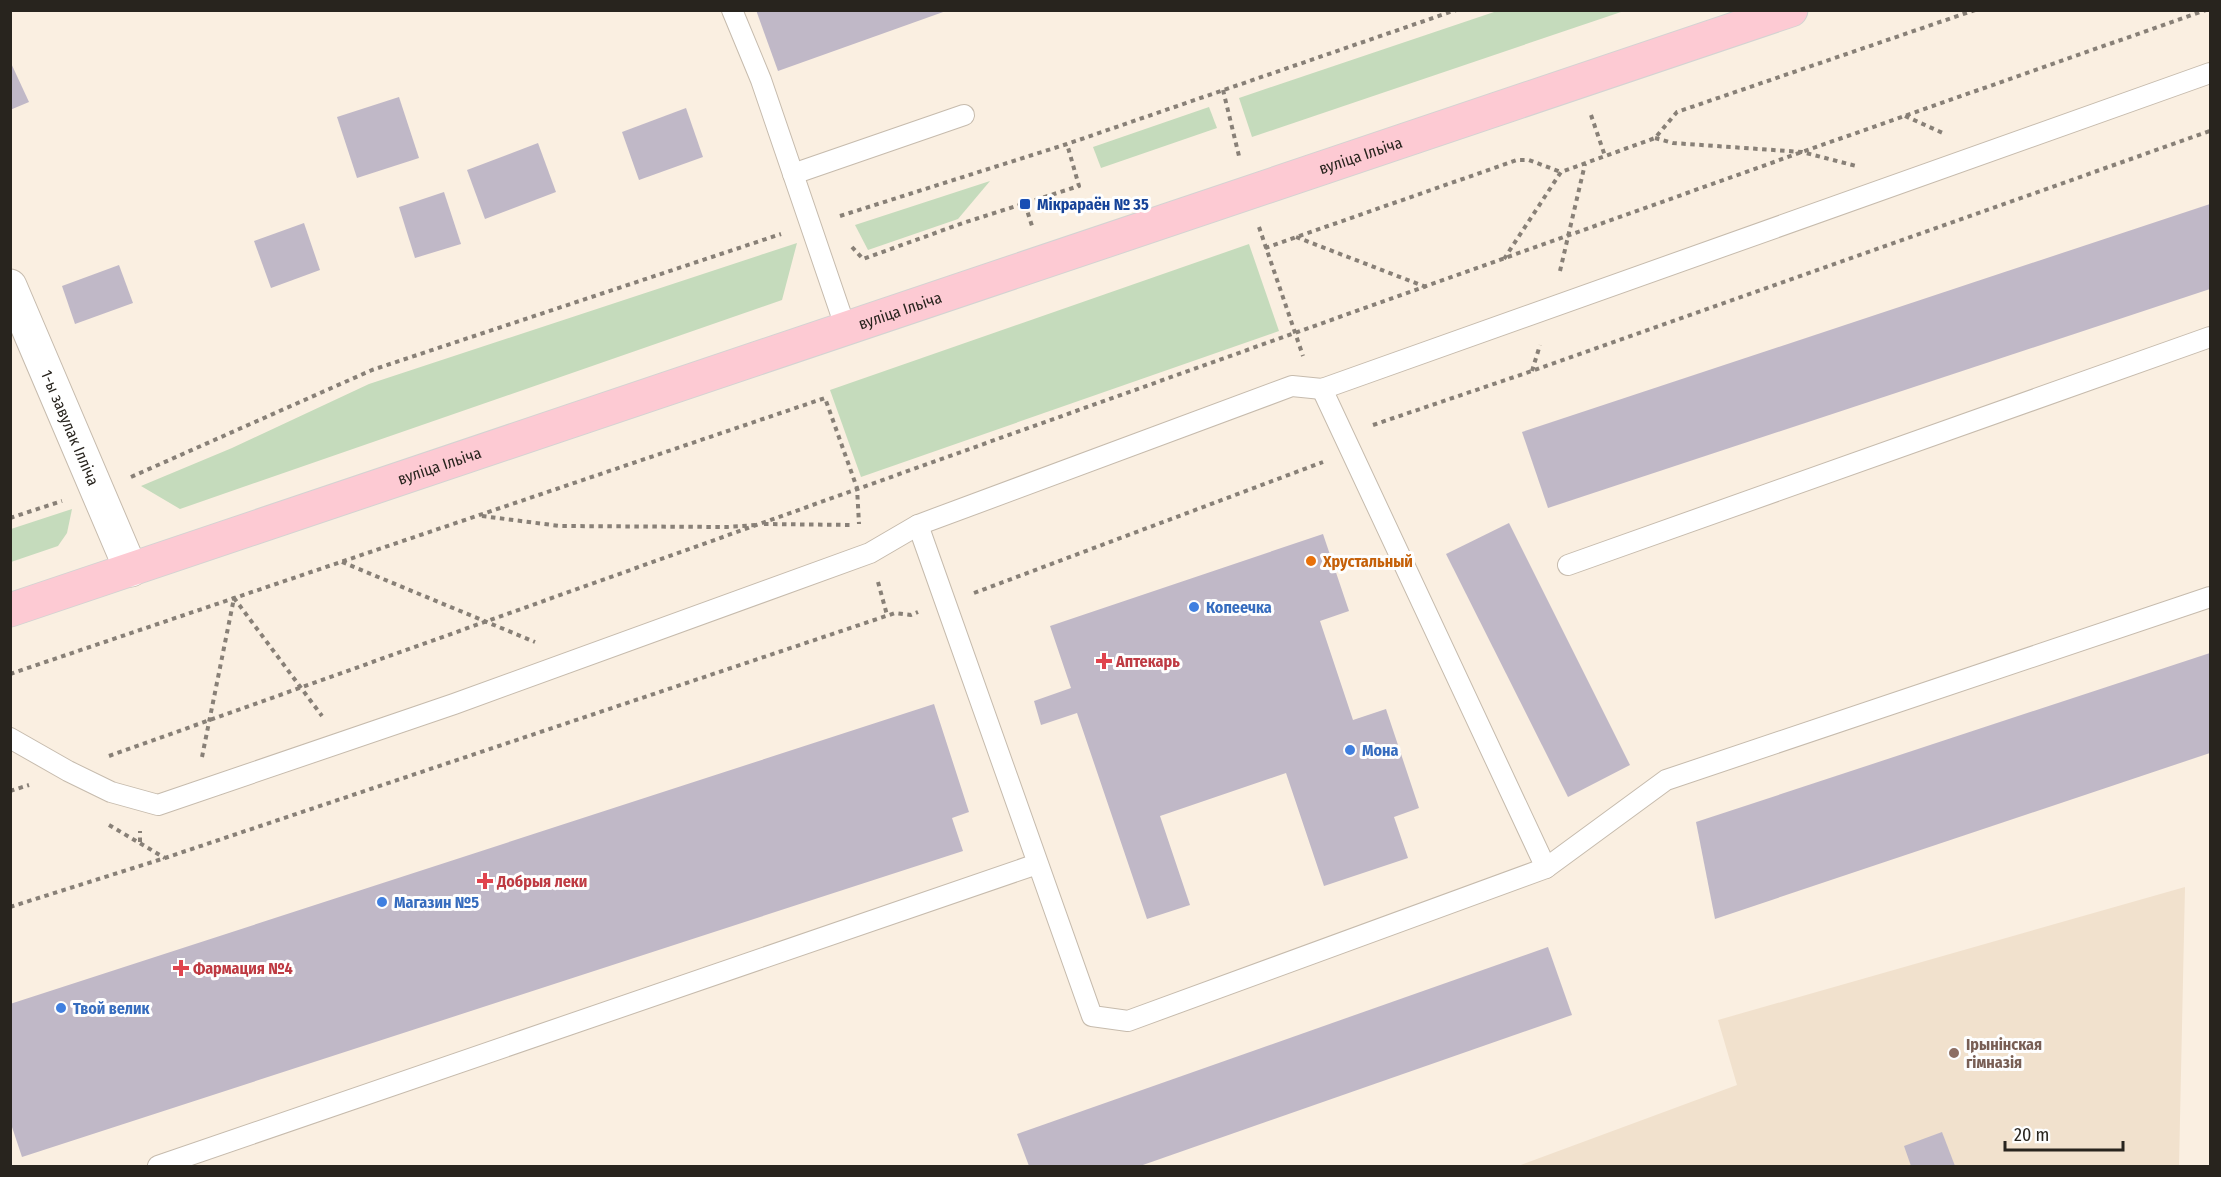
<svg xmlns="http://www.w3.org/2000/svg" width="2221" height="1177" font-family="'Fira Sans Condensed',sans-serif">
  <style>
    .built { fill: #f1e1cd }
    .green { fill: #c5dbbc }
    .building { fill: #c0b8c7 }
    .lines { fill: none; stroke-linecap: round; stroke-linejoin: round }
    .service-casing { stroke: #c6bbad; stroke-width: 22 }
    .minor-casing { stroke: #c6bbad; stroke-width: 35 }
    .primary-casing { stroke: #d4d3d2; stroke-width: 35 }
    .path { stroke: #888077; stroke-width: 4; stroke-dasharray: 4.5 4.5; stroke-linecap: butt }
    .service { stroke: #fff; stroke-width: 20 }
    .minor { stroke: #fff; stroke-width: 33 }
    .primary { stroke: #fdcad3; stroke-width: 33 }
    .transit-dot { fill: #1a4fb4; stroke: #fefefe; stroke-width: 2 }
    .food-dot { fill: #e8710a; stroke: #fefefe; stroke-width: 2 }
    .shop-dot { fill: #3f7fe0; stroke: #fefefe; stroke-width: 2 }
    .health-dot { fill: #e0444e; stroke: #fefefe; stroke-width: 2 }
    .education-dot { fill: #8d6e63; stroke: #fefefe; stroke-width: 2 }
    .labels { text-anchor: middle; stroke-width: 6; stroke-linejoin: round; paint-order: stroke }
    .street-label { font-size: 16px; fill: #28241e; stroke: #fefefe }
    .transit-label { font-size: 16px; font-weight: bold; fill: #164399; stroke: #fefefe; text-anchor: start }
    .food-label { font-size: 16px; font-weight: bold; fill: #c56008; stroke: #fefefe; text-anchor: start }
    .shop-label { font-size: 16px; font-weight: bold; fill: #366cbe; stroke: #fefefe; text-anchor: start }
    .health-label { font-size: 16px; font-weight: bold; fill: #be3a42; stroke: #fefefe; text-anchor: start }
    .education-label { font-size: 16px; font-weight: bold; fill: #785e54; stroke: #fefefe; text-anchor: start }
  </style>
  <rect width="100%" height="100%" fill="#faefe1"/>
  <path class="built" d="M 2185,887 L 2179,1166 L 1518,1166 L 1737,1085 L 1718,1020 Z"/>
  <g class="green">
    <path d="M 1497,11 L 1624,11 L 1252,137 L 1239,98 Z"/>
    <path d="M 1209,107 L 1217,128 L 1101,168 L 1093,147 Z"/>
    <path d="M 990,181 L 958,219 L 868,250 L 855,225 Z"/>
    <path d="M 797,243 L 782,300 L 180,509 L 141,486 L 232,448 L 369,384 Z"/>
    <path d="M 1249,244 L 1279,331 L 861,477 L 830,390 Z"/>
    <path d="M 72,509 L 67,533 L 58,546 L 11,562 L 11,529 Z"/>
  </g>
  <g class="building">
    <path d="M 756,10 L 946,10 L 946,11 L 778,71 Z"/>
    <path d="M 10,61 L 29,102 L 10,110 Z"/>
    <path d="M 399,97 L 419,158 L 357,178 L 337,117 Z"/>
    <path d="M 686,108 L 703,157 L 639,180 L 622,132 Z"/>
    <path d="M 538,143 L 556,192 L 485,219 L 467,170 Z"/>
    <path d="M 444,192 L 461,244 L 415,258 L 399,207 Z"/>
    <path d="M 2210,204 L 2210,289 L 1548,508 L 1522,432 Z"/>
    <path d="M 304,223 L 320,270 L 271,288 L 254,241 Z"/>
    <path d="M 119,265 L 133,303 L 75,324 L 62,286 Z"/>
    <path d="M 1509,523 L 1630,765 L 1568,797 L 1446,554 Z"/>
    <path d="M 1323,534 L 1349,611 L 1320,621 L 1353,720 L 1386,709 L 1419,808 L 1394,817 L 1408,858 L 1324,886 L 1286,773 L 1160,816 L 1190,905 L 1147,919 L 1077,713 L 1041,725 L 1034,701 L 1071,688 L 1050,626 Z"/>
    <path d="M 2210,653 L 2210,753 L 1715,919 L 1696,822 Z"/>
    <path d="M 934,704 L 969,812 L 952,818 L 963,851 L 22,1157 L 10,1121 L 10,1004 Z"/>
    <path d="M 1548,947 L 1572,1015 L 1140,1166 L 1029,1166 L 1017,1134 Z"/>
    <path d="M 1942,1132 L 1955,1166 L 1911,1166 L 1904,1146 Z"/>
  </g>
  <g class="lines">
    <defs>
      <g id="service">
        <path d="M 732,10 L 761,80 L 846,329"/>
        <path d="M 793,174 L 964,115"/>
        <path d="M 1322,389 L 1546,868"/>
        <path d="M 918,525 L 1092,1016 L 1128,1021 L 1546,868 L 1666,780 L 2210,597"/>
        <path d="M 1568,565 L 2210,337"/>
        <path d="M 10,738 L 68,771 L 111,792 L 158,805 L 454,704 L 870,553 L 918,525 L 1292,386 L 1322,389 L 2210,73"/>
        <path d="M 158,1166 L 1037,864"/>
      </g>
      <g id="minor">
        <path id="s1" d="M 10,286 L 131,570"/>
      </g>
      <g id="primary">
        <path id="s2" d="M 10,610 L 1791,10"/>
      </g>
    </defs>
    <use href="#service" class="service-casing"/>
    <use href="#minor" class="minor-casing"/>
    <use href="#primary" class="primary-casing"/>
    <g class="path">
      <path d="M 1223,90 L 1239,156"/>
      <path d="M 1591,115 L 1605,156"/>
      <path d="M 1905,116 L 1945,134"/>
      <path d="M 1655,138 L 1673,143 L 1802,152 L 1856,166"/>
      <path d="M 1025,204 L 1032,226"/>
      <path d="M 840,216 L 1067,144 L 1456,10"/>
      <path d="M 1259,227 L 1303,356"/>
      <path d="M 1296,237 L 1426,287"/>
      <path d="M 852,247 L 863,259 L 963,223 L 1079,186 L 1067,144"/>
      <path d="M 1265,248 L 1517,160 L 1529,160 L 1561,172"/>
      <path d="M 1504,259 L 1561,172 L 1655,138 L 1677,112 L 1975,10"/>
      <path d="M 1560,271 L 1585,164"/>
      <path d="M 1532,371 L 1540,345"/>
      <path d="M 1373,425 L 1532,371 L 2210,131"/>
      <path d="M 131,477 L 372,370 L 781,234"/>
      <path d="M 482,516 L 560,526 L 727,527 L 756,525"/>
      <path d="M 10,518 L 62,501"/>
      <path d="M 764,524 L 852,525"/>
      <path d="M 342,562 L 535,642"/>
      <path d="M 878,582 L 887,615"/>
      <path d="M 974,593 L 1323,462"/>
      <path d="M 10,674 L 825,398 L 857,488 L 859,524"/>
      <path d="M 109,756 L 1802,152 L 2206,10"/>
      <path d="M 202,757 L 234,598 L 322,716"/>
      <path d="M 10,791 L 29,785"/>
      <path d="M 109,825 L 165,858"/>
      <path d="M 140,842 L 140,831"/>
      <path d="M 10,907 L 165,858 L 895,613 L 911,615 L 918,612"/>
    </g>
    <use href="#service" class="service"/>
    <use href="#minor" class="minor"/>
    <use href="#primary" class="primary"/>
  </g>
  <rect class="transit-dot" x="1019" y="198" width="12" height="12" rx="3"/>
  <circle class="food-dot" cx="1311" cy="561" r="6"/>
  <g class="shop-dot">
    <circle cx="1194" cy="607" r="6"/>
    <circle cx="1350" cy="750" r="6"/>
    <circle cx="382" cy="902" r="6"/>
    <circle cx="61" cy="1008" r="6"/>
  </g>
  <g class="health-dot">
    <path d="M1101 652h6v6h6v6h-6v6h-6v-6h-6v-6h6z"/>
    <path d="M482 872h6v6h6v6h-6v6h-6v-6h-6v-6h6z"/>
    <path d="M178 959h6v6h6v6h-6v6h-6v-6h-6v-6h6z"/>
  </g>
  <circle class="education-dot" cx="1954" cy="1053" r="6"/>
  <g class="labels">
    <g class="street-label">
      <text dy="6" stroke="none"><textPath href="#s2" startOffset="1425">вуліца Ільіча</textPath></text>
      <text dy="6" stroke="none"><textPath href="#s2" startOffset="939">вуліца Ільіча</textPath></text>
      <text dy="6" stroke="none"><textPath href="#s1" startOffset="154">1-ы завулак Ілліча</textPath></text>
      <text dy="6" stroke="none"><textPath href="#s2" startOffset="453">вуліца Ільіча</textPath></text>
    </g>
    <g class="transit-label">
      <text x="1037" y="210">Мікрараён № 35</text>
    </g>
    <g class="food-label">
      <text x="1323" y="567">Хрустальный</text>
    </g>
    <g class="shop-label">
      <text x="1206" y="613">Копеечка</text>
      <text x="1362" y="756">Мона</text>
      <text x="394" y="908">Магазин №5</text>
      <text x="73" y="1014">Твой велик</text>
    </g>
    <g class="health-label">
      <text x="1116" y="667">Аптекарь</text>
      <text x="497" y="887">Добрыя леки</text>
      <text x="193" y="974">Фармация №4</text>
    </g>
    <g class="education-label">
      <text x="1966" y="1050">Ірынінская<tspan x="1966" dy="18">гімназія</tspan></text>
    </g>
  </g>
  <rect width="2221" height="1177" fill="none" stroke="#28241e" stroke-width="24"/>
  <path d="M2005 1141v9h118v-9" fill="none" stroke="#28241e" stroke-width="3"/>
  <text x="2014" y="1141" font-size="18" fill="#28241e" stroke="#fefefe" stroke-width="4.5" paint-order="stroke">20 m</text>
</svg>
